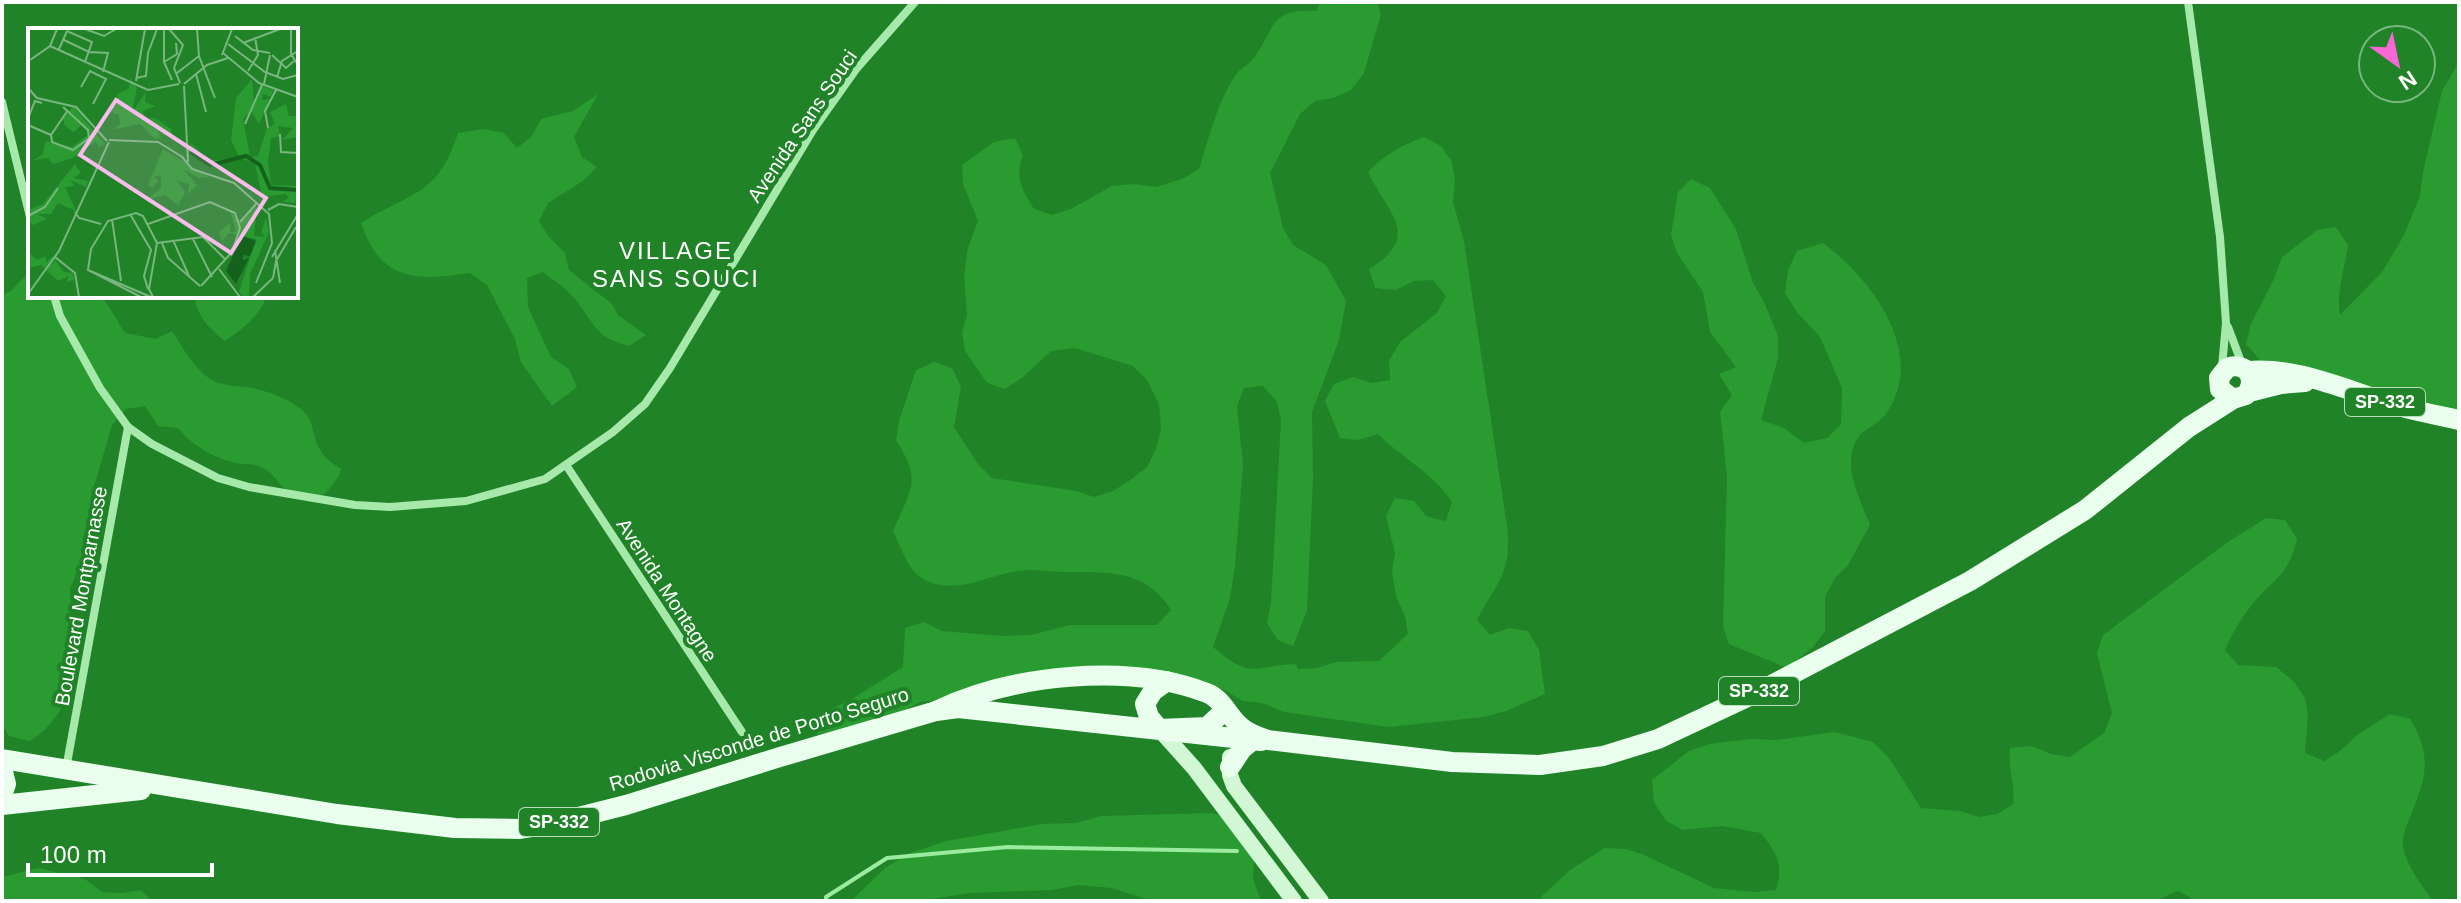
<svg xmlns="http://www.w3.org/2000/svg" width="2461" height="903" font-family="Helvetica,sans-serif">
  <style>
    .green { fill: #299b31 }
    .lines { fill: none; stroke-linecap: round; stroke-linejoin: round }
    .stream { stroke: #9aea9f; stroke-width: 4 }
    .street { stroke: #a7e9ab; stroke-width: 8 }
    .secondary { stroke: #d2f7d5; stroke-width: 16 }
    .primary { stroke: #eafeed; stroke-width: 20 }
    .labels { text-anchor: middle; stroke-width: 8; stroke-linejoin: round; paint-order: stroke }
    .shield { fill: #208328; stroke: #bcdabe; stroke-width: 2 }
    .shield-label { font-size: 18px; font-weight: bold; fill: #fff }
    .street-label { font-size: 20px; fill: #fff; stroke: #208328 }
    .quarter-label { font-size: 24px; letter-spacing: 2px; fill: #fff; stroke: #208328 }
    .inset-river { fill: none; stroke: #15621c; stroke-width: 4 }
    .inset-road { fill: none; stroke: #79b57e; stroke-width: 2 }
    .view { fill: #fbbbed; fill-opacity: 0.15; stroke: #fbbbed; stroke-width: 4 }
    .inset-edge { fill: none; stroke: #fff; stroke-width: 4 }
  </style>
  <rect width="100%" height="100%" fill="#208328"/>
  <g class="green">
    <path d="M 1321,2 L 1377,2 L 1381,14 L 1364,73 L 1351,90 L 1333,98 L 1315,101 L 1300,114 L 1270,173 L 1283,228 L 1293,245 L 1326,265 L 1346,301 L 1339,340 L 1312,412 L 1313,478 L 1307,611 L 1293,646 L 1278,640 L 1267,623 L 1271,602 L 1281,420 L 1277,402 L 1263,386 L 1244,388 L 1237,406 L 1243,465 L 1235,567 L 1230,598 L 1213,647 C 1252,680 1251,666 1296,664 L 1298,669 L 1317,668 L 1336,662 L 1379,661 L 1408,634 L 1405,616 L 1396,596 L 1392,572 L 1395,553 L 1386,516 L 1395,498 L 1414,501 L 1426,516 L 1446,521 L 1452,502 C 1434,474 1402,458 1378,434 L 1358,440 L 1340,438 L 1325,401 L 1334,384 L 1353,377 L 1371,383 L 1390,380 L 1389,361 L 1400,342 L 1437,313 L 1446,296 L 1433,280 L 1414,281 L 1396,290 L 1375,288 L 1369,269 C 1423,236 1388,214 1368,172 C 1385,154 1401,146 1424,137 L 1441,146 L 1452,162 L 1455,181 L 1453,202 L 1464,241 L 1507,526 C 1512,573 1498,581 1477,620 L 1490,635 L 1509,628 L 1528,631 L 1539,650 L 1545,694 L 1506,711 L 1483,717 L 1389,727 L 1284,712 L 1262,703 L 1243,701 L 1224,690 L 1202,683 L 1133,678 L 920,702 L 892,717 L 817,735 L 816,716 L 852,699 L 903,667 L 905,628 L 924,622 L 942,631 L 1002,636 L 1031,635 L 1070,625 L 1157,625 L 1171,610 C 1146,570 1110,572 1068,572 C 1048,572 1031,568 1012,572 C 985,577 955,594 927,581 C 908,573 902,549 893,531 C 910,490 923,482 896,440 L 899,421 L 916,370 L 934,362 L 952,368 L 961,387 L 954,427 L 978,464 L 992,478 L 1076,491 L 1094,497 L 1113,491 L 1132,479 L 1147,467 L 1156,449 L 1161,429 L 1159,404 L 1147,380 L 1133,366 L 1075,348 L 1051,351 L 1022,378 L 1005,389 L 987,383 L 965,351 L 962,333 L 967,315 L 964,276 L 968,248 L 978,221 L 963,184 L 962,165 L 994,142 L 1015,138 L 1023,155 C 1015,179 1021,188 1034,209 L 1052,215 L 1071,209 L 1112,186 L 1133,184 L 1156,187 L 1182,179 L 1199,169 C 1209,137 1217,103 1235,76 C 1239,69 1248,65 1253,59 C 1276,28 1269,8 1316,11 Z"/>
    <path d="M 2459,62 L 2459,428 L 2391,409 L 2367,407 L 2261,361 L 2246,344 L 2251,324 L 2274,279 L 2282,257 L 2317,230 L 2336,227 L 2348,245 C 2345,269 2336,291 2340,315 L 2382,272 L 2403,237 L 2420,196 L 2423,172 L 2442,91 Z"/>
    <path d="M 598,94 L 574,137 L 582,157 L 597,167 L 583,181 L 548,203 L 539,221 L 549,237 L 565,253 L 569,270 L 612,304 L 618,315 L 646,335 L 629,346 C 593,337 595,322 573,297 C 565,287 553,280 543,272 L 527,278 L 528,307 L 551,357 L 569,369 L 577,387 L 552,406 L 521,362 L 515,339 L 487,285 L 470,273 C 417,281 381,282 361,223 C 411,191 437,198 458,133 L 484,129 L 504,133 L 517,148 L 532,136 L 541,119 L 573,111 Z"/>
    <path d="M 1691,179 L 1710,188 L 1736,229 L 1753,283 L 1764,302 L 1778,336 L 1778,358 L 1761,420 L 1784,428 L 1804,443 L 1827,438 L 1841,424 L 1842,388 L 1820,337 L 1797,312 L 1785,293 L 1788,270 L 1797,251 L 1823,243 C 1872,279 1928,354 1886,414 C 1877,426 1862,428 1855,443 C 1843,469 1861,501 1870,525 L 1848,565 L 1835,578 L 1825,597 L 1825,631 L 1813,647 L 1787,668 L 1729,644 L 1723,627 L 1727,476 L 1720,412 L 1732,395 L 1719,374 L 1736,367 L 1710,332 L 1703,292 L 1677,253 L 1671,235 L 1678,192 Z"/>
    <path d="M 30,271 L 30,296 L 102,296 L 125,333 L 156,339 L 172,331 C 183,348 193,367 210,379 C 223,387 237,385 252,388 C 268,391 289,399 302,410 C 315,421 312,436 319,448 C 324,458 333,464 341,469 L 339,476 L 325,494 C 270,503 287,473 255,465 C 249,463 242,465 236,463 C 213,458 192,445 178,428 L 158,426 L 145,406 L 126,409 L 112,425 L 91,497 L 88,534 L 82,560 L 70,589 L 72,611 L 86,633 C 72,676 71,715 30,741 L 9,736 L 2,725 L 2,295 L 11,291 Z"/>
    <path d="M 194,296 L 267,296 C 259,316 243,329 225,341 C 208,328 198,317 194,296 Z"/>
    <path d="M 2266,518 L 2285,520 L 2297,539 C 2288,578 2273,578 2251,606 C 2240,620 2232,634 2225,650 L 2238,665 L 2276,667 L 2294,682 L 2305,698 L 2308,717 L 2305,753 L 2324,761 L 2340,751 L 2357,735 L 2390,714 L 2410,719 C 2433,756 2426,779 2410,817 C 2406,826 2402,838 2403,847 C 2407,866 2422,886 2433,901 L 2196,901 L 2178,891 L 2155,901 L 1541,901 L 1541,897 L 1570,870 L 1605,848 L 1626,849 L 1644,855 L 1714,888 L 1754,892 L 1776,890 C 1784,865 1777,853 1761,833 L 1722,826 L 1683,830 L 1666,821 L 1654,802 L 1652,780 L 1689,751 L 1710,744 L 1750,739 L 1777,740 L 1835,732 L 1873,742 L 1889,758 L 1921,808 L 1960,811 L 1979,817 L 1997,814 L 2013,804 C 2016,782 2007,770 2010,748 L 2032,746 L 2051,754 L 2070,757 L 2104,733 L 2112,713 L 2097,653 L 2103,635 L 2225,544 Z"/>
    <path d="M 1211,813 L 1238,819 L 1254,858 L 1253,879 L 1261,901 L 1153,901 L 1111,888 L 1078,885 L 1052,890 L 970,893 L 920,901 L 851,901 L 885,868 L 908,854 L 946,841 L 1042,824 L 1076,823 L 1101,816 Z"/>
    <path d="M 38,868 L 85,879 L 102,892 L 123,893 L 141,890 L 152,901 L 2,901 L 2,877 Z"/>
  </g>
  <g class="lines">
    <path class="stream" d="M 826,901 L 826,897 L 887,858 L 1008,847 L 1237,851"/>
    <g class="street">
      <path d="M 2188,2 L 2220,237 L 2226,323 L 2222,367"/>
      <path d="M 2,102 L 30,217"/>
      <path d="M 54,296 L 60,316 L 100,388 L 128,427 L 152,444 L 218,478 L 249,487 L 355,505 L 390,507 L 466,501 L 545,479 L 613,432 L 645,404 L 670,368 L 813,130 L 857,68 L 915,2"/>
      <path d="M 2228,327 L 2243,367"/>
      <path d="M 566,465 L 742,732"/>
      <path d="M 66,769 L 128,427"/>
    </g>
    <g class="secondary">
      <path d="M 1159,729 L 1194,768 L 1294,901"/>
      <path d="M 1230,757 L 1230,775 L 1234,786 L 1321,901"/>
    </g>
    <g class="primary">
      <path d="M 2248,371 C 2298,367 2345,390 2392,404 C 2414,411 2437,415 2459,420"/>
      <path d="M 2249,392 L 2281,384 L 2305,382"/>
      <path d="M 1167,681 L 1153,691 L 1145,704 L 1149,717 L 1159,729 L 1207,727 L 1224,711"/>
      <path d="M 936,711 C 1011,675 1127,662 1207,693 C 1223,699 1228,717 1241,727 C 1249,734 1259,737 1268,740 L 1452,762 L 1540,765 L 1603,756 L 1658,739 L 1756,693 L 1970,581 L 2085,510 L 2189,427 L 2233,399 L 2246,395 C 2258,378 2246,361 2227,368 L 2219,378 L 2220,389 L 2233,399"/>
      <path d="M 2,759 L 337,814 L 455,828 L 520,829 L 551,824 L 626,805 L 780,757 L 936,711 L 958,708 L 1261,741"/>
      <path d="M 1230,767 L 1242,749 L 1252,741"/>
      <path d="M 2,768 L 6,784 L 2,795"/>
      <path d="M 2,805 L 141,790"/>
    </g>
  </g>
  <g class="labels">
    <g class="shield">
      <rect x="2345" y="388" width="80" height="28" rx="6"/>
      <rect x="1719" y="677" width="80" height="28" rx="6"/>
      <rect x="519" y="808" width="80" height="28" rx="6"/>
    </g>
    <g class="shield-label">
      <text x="2385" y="408">SP-332</text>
      <text x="1759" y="697">SP-332</text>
      <text x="559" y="828">SP-332</text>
    </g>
    <g class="street-label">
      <text transform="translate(802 126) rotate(-56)" y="7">Avenida Sans Souci</text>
      <text transform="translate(667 590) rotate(57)" y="7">Avenida Montagne</text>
      <text transform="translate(81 596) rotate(-80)" y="7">Boulevard Montparnasse</text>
      <text transform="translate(759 739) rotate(-17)" y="7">Rodovia Visconde de Porto Seguro</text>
    </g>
    <g class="quarter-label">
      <text x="676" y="259">VILLAGE<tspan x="676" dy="28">SANS SOUCI</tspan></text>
    </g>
  </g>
  <g transform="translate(28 28)">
    <rect width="270" height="270" fill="#208328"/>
    <path d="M 102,50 L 109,60 L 104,84 L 118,64 L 117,74 L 127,78 L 115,83 L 117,91 L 127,90 L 143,101 L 144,109 L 129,100 L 133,110 L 127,111 L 112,96 L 83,102 L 92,96 L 91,87 L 83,84 L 90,66 L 101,60 ZM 224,51 L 226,73 L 234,58 L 245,62 L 243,69 L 235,66 L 234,72 L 242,71 L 231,96 L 223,83 L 215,91 L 222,129 L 230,128 L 239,100 L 247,96 L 242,84 L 258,76 L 261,88 L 270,88 L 270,109 L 254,112 L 265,100 L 250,98 L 252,108 L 243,110 L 240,133 L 243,157 L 270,158 L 267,175 L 255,174 L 261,169 L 257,166 L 234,169 L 227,136 L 215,131 L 181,137 L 159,126 L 163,115 L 181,133 L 211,129 L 203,112 L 208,70 ZM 45,78 L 77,116 L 71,119 L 67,114 L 45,130 L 25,136 L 20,130 L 6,132 L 15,126 L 17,113 L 44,119 L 61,106 L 53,97 L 46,104 L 37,98 L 35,91 ZM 135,121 L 181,149 L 171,150 L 155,141 L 169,157 L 160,166 L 161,156 L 148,152 L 157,164 L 150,177 L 137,167 L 118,172 L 133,160 L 133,147 L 126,149 L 130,153 L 125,160 L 120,157 ZM 47,136 L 53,145 L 45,150 L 60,153 L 58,159 L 42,152 L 47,158 L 37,159 L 48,183 L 30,175 L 23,186 L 9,186 L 19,191 L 5,197 L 0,193 L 0,182 L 15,176 ZM 229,178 L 226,208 L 237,209 L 233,204 L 238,190 L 241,204 L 222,246 L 221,269 L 216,269 L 211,264 L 228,211 L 201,205 L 194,213 L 191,204 L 202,195 L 202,204 L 208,204 L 202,182 L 210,193 ZM 0,224 L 9,232 L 18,228 L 18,234 L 25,228 L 23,237 L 27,232 L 36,244 L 45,245 L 46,252 L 38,254 L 41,248 L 30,253 L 13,237 L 0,240 Z" fill="#299b31"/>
    <path d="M 214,208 L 228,213 L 222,228 L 215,227 L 215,232 L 221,230 L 208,256 L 198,243 Z" fill="#15621c"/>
    <path class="inset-river" d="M 162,124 L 182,137 L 218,128 L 232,137 L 242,160 L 270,162"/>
    <path class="inset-road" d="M 57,1 L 76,8 L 88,1M 136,1 L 136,34 L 144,52M 141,1 L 155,17 L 146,40 L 152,55M 169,1 L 171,28 L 187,70M 263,1 L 263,26 L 270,37M 207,8 L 225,22 L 242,25M 36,12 L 61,24 L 80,25 L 75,44M 215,15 L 252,1M 200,16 L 237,44 L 255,51 L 270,47M 22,18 L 120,62 L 151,56M 31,21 L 39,3 L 64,14 L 57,34M 120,25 L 129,1M 195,25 L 231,55 L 270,69M 194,27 L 204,1M 244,27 L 258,40 L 266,33M 2,32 L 22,18 L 29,1M 136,34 L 149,26 L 148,15M 220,43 L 230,27 L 227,9M 149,45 L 171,28M 168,46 L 178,84M 249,49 L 254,33 L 270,23M 108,50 L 118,48 L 120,25M 108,53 L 117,1M 156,56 L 179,37 L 200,30M 236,56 L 242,27M 156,58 L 160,134M 53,59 L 62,43 L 78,51 L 65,76M 0,60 L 9,70 L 48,79 L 79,113M 0,90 L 7,73 L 14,75M 217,96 L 234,57M 0,97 L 23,107M 240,100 L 237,83 L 248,62M 252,106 L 253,124 L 270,125M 23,107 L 24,114 L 45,122 L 61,110 L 60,102 L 35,79M 23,107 L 40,82M 81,112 L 130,114 L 156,130M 154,129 L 164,141 L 206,155 L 241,186 L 244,215 L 228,255M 240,182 L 251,176 L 270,179M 47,184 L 51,190 L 73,196M 102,186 L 123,222 L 116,248 L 120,261M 0,188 L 17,179 L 30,160M 84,191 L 93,253M 212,194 L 229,175M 120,196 L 182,174 L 207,185 L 212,200 L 204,224 L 173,258M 165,211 L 184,249M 145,212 L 161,248M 129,215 L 175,209 L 198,232M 134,215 L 140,230 L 172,258M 247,222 L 252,255M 27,229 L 47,245 L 51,269M 244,229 L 270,186M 191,241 L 212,269M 60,242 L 123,269M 245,250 L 248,233 L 268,199M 0,266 L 31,223 L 81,114M 113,269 L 60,242 L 63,221 L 80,193 L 108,185 L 115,188 L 129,215 L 121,261 L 125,269M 225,269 L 245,250"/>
    <path class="view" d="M 88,72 L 238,170 L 203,225 L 52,127 Z"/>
    <rect width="270" height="270" class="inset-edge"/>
  </g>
  <rect width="2461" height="903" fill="none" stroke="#ffffff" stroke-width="8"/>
  <g transform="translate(2397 64) rotate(147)"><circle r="38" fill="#208328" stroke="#79b57e" stroke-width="2"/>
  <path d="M0-6L14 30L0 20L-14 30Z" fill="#f767d6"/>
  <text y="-12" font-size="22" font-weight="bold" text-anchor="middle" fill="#ffffff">N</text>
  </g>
  <path d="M28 863v12h184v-12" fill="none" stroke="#ffffff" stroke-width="4"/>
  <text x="40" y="863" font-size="24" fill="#ffffff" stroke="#208328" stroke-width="6" paint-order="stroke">100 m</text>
</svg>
